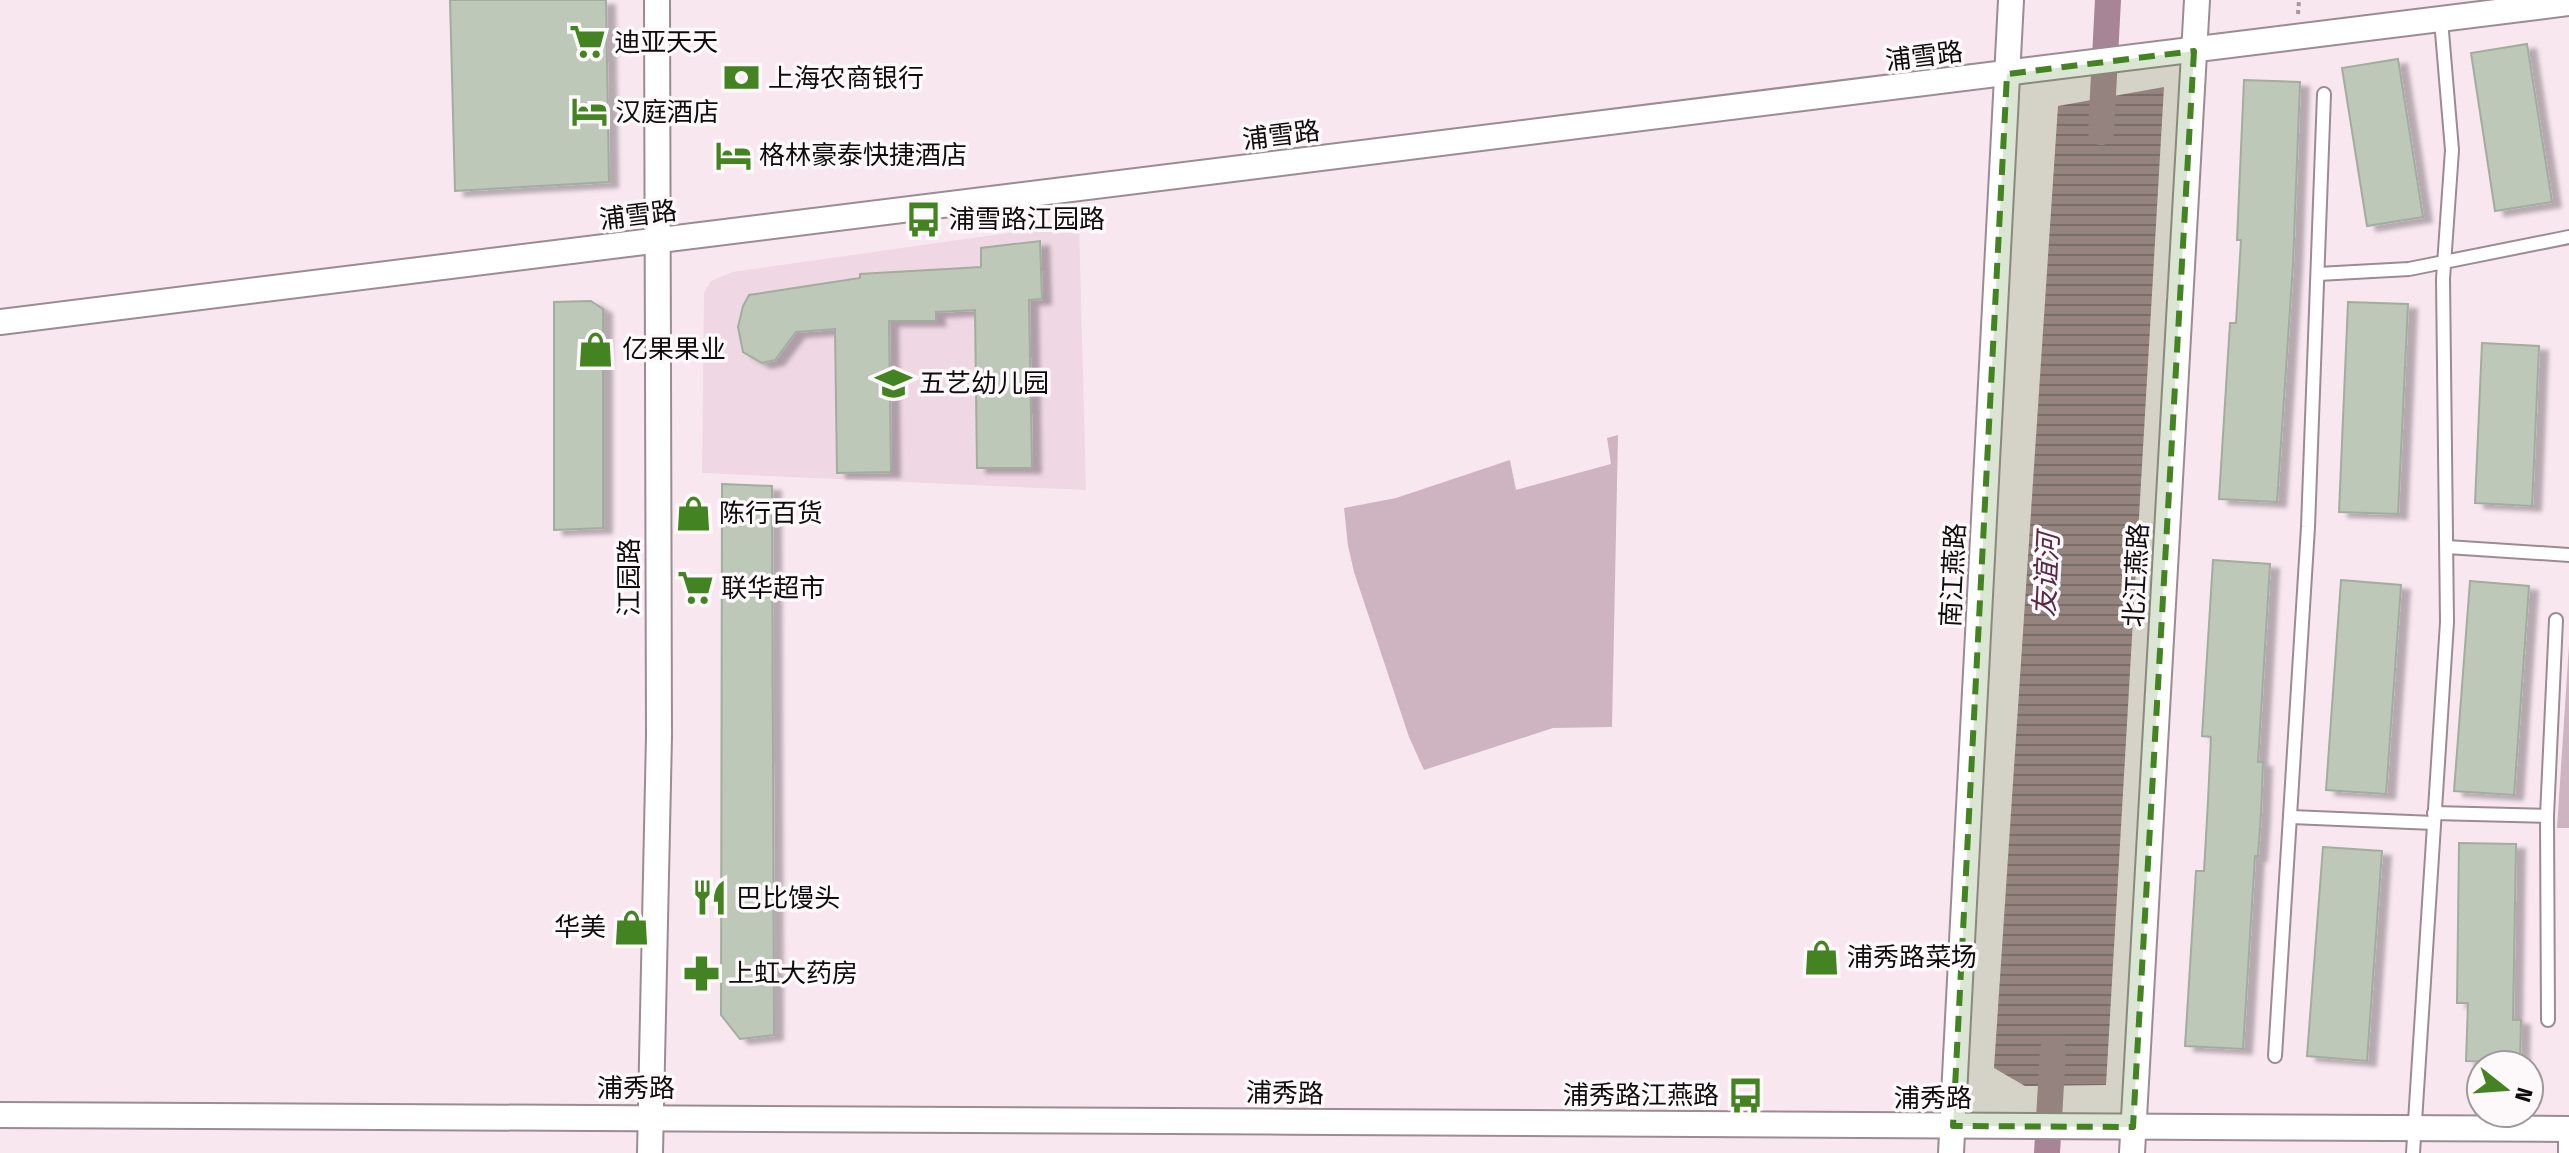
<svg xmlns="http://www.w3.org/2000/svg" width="2569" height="1153" font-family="'Fira Sans Condensed','Noto Sans SC',sans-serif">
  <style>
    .built { fill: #efd7e4 }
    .green { fill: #cdb4c0 }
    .water { fill: url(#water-rules) }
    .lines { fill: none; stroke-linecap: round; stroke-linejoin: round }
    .canal { stroke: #a88497; stroke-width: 26 }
    .building { fill: #bdc8b9; stroke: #a3ad9f; stroke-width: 2; filter: url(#shadow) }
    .service-casing { stroke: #9b8b93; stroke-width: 16 }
    .minor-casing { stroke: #9b8b93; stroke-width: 28 }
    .path { stroke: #a4979e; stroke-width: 4; stroke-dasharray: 4 4; stroke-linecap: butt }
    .service { stroke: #fff; stroke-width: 12 }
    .minor { stroke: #fff; stroke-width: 24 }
    .marked { fill: #448322; fill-opacity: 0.2; stroke: #448322; stroke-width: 6; stroke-dasharray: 16 10; stroke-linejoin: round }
    .labels { text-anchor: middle; stroke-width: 7; stroke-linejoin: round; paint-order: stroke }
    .poi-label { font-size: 26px; fill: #100b0d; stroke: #fdf9fb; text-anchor: start }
    .street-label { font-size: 26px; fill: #100b0d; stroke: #fdf9fb }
    .water-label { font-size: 28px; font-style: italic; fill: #592945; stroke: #fdf9fb }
  </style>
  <defs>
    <pattern id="water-rules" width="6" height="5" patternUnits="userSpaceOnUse" patternTransform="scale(2)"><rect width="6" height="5" fill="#a88497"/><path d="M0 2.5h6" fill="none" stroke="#876a7a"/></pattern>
    <filter id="shadow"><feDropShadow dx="9" dy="5" stdDeviation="2" flood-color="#0004"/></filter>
  </defs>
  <rect width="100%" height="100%" fill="#f9e7f0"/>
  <path class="built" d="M 1079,223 L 1086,490 L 702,473 L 704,293 L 711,281 L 732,272 Z"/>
  <g class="green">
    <path d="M 1618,435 L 1612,727 L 1553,728 L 1424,770 L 1409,737 L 1354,572 L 1348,546 L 1344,508 L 1396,498 L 1510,460 L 1516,490 L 1611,464 L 1607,438 Z"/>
    <path d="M 2569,645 L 2569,828 L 2557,828 Z"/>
  </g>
  <path class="water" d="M 2164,87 L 2106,1085 L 2025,1086 L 1994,1068 L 2058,106 Z"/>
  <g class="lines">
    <g class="canal">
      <path d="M 2101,132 L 2108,0"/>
      <path d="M 2047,1153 L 2053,1050"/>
    </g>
  </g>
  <g class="building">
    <path d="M 450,0 L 606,0 L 609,182 L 455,191 Z"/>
    <path d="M 2527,44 L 2552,202 L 2495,211 L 2471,53 Z"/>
    <path d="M 2398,59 L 2423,217 L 2367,226 L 2342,68 Z"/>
    <path d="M 2244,80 L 2300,82 L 2293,264 L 2277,502 L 2219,499 L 2230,323 L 2236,323 L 2241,240 L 2237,240 Z"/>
    <path d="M 1040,241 L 1042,299 L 1029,300 L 1032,468 L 977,468 L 975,310 L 936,312 L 936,321 L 889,321 L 891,472 L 837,473 L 835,329 L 796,332 L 775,360 L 762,363 L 743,352 L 738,327 L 743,306 L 749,295 L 860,278 L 860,274 L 981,267 L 981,248 Z"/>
    <path d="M 591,301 L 603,309 L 603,528 L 554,530 L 554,302 Z"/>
    <path d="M 2348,302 L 2408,304 L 2398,514 L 2339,512 Z"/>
    <path d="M 2482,343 L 2539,346 L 2532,506 L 2475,503 Z"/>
    <path d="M 722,484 L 772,486 L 774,1035 L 740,1039 L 721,1015 Z"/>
    <path d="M 2213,560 L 2270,564 L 2258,762 L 2263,762 L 2261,814 L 2258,856 L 2255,856 L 2243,1049 L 2185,1046 L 2196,871 L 2204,871 L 2208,801 L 2211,737 L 2202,736 Z"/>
    <path d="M 2341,580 L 2401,585 L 2386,794 L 2326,790 Z"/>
    <path d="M 2470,581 L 2529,586 L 2514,795 L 2454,791 Z"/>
    <path d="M 2459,843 L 2516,844 L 2513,1020 L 2521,1020 L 2520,1062 L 2466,1061 L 2468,1003 L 2457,1003 Z"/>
    <path d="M 2323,847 L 2382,851 L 2367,1061 L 2307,1056 Z"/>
  </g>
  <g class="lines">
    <defs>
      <g id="service">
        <path d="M 2318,274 L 2409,269 L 2569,237"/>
        <path d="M 2447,547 L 2569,555"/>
        <path d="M 2434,813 L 2547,816"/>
        <path d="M 2291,817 L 2434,823"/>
        <path d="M 2548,1020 L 2547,816 L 2556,620"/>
        <path d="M 2275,1056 L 2308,527 L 2324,94"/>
        <path d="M 2413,1153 L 2447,622 L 2443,279 L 2452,150 L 2441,20"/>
        <path d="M 2565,1153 L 2565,1129"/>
      </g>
      <g id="minor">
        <path d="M 0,322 L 2569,3"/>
        <path d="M 0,1115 C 856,1116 1713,1127 2569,1129"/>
        <path d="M 650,1153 L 659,736 L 657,0"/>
        <path d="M 1951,1153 L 2011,0"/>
        <path d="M 2132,1153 L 2197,0"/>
      </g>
    </defs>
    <use href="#service" class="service-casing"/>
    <use href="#minor" class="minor-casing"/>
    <path class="path" d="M 2298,14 L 2299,0"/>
    <use href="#service" class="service"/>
    <use href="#minor" class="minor"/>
  </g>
  <path class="marked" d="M 2194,51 L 2133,1127 L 1953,1126 L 2007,74 Z"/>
  <defs>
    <symbol id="supermarket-bare" viewBox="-9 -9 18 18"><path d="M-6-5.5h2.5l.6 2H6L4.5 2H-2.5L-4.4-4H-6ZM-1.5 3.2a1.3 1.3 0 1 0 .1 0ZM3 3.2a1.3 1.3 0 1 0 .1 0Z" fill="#448322" stroke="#fdf9fb" stroke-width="2.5" paint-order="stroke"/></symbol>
    <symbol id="bank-bare" viewBox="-9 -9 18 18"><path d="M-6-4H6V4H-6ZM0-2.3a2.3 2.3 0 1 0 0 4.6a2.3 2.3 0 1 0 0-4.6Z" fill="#448322" stroke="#fdf9fb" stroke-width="2.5" paint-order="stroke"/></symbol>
    <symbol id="hotel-bare" viewBox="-9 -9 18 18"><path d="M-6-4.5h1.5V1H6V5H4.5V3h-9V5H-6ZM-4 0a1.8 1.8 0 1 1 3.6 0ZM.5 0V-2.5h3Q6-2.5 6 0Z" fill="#448322" stroke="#fdf9fb" stroke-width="2.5" paint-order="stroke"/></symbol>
    <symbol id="bus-bare" viewBox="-9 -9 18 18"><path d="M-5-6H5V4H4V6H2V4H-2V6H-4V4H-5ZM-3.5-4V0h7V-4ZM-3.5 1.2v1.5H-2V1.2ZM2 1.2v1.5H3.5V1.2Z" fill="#448322" stroke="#fdf9fb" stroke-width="2.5" paint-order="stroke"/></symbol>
    <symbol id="shop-bare" viewBox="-9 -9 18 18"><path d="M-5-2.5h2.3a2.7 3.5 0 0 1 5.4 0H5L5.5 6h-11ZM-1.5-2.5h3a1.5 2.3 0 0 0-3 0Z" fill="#448322" stroke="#fdf9fb" stroke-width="2.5" paint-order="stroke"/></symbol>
    <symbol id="school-bare" viewBox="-9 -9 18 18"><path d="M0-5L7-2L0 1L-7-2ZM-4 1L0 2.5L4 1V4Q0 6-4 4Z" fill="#448322" stroke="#fdf9fb" stroke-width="2.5" paint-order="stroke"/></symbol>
    <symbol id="restaurant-bare" viewBox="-9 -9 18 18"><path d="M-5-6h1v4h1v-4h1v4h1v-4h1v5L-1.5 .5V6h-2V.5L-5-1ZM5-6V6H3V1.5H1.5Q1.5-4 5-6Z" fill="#448322" stroke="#fdf9fb" stroke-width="2.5" paint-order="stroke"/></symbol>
    <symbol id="pharmacy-bare" viewBox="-9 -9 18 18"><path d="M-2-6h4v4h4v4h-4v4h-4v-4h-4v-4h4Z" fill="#448322" stroke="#fdf9fb" stroke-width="2.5" paint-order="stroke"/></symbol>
  </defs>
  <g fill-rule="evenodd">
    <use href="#supermarket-bare" x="562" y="16" width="51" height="51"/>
    <use href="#bank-bare" x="716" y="52" width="51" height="51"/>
    <use href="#hotel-bare" x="564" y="86" width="51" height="51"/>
    <use href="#hotel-bare" x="708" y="130" width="51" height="51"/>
    <use href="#bus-bare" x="898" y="194" width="51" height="51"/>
    <use href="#shop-bare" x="570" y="324" width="51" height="51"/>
    <use href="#school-bare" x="868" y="358" width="51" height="51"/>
    <use href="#shop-bare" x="668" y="488" width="51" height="51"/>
    <use href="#supermarket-bare" x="670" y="562" width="51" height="51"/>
    <use href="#restaurant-bare" x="684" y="872" width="51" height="51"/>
    <use href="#shop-bare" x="606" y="902" width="51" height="51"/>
    <use href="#shop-bare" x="1796" y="932" width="51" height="51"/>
    <use href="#pharmacy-bare" x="676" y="948" width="51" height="51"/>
    <use href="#bus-bare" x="1720" y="1070" width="51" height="51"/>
  </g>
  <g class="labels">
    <g class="poi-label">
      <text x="614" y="51">迪亚天天</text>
      <text x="768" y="87">上海农商银行</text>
      <text x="615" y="121">汉庭酒店</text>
      <text x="759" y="164">格林豪泰快捷酒店</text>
      <text x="949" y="228">浦雪路江园路</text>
      <text x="622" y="358">亿果果业</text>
      <text x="919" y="392">五艺幼儿园</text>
      <text x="719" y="522">陈行百货</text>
      <text x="721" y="597">联华超市</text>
      <text x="736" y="907">巴比馒头</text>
      <text x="606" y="936" text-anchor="end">华美</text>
      <text x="1847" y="966">浦秀路菜场</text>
      <text x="728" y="982">上虹大药房</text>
      <text x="1719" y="1104" text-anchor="end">浦秀路江燕路</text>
    </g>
    <g class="street-label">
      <text transform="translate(1924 56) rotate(-7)" y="9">浦雪路</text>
      <text transform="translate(1281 135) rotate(-7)" y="9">浦雪路</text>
      <text transform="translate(638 215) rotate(-7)" y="9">浦雪路</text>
      <text transform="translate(1953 575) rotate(-87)" y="9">南江燕路</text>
      <text transform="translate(2136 575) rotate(-87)" y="9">北江燕路</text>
      <text transform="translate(629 577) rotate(-90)" y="9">江园路</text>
      <text x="636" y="1097">浦秀路</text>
      <text transform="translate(1285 1093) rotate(1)" y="9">浦秀路</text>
      <text x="1933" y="1107">浦秀路</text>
    </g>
    <g class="water-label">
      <text transform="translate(2046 575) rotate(-87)" y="10">友谊河</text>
    </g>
  </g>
  <g transform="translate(2505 1089) rotate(107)"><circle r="38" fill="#fdf9fb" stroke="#9e9a9c" stroke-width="2"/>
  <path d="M0-6L14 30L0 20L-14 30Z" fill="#448322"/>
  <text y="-12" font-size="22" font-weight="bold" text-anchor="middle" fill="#100b0d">N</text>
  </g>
</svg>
